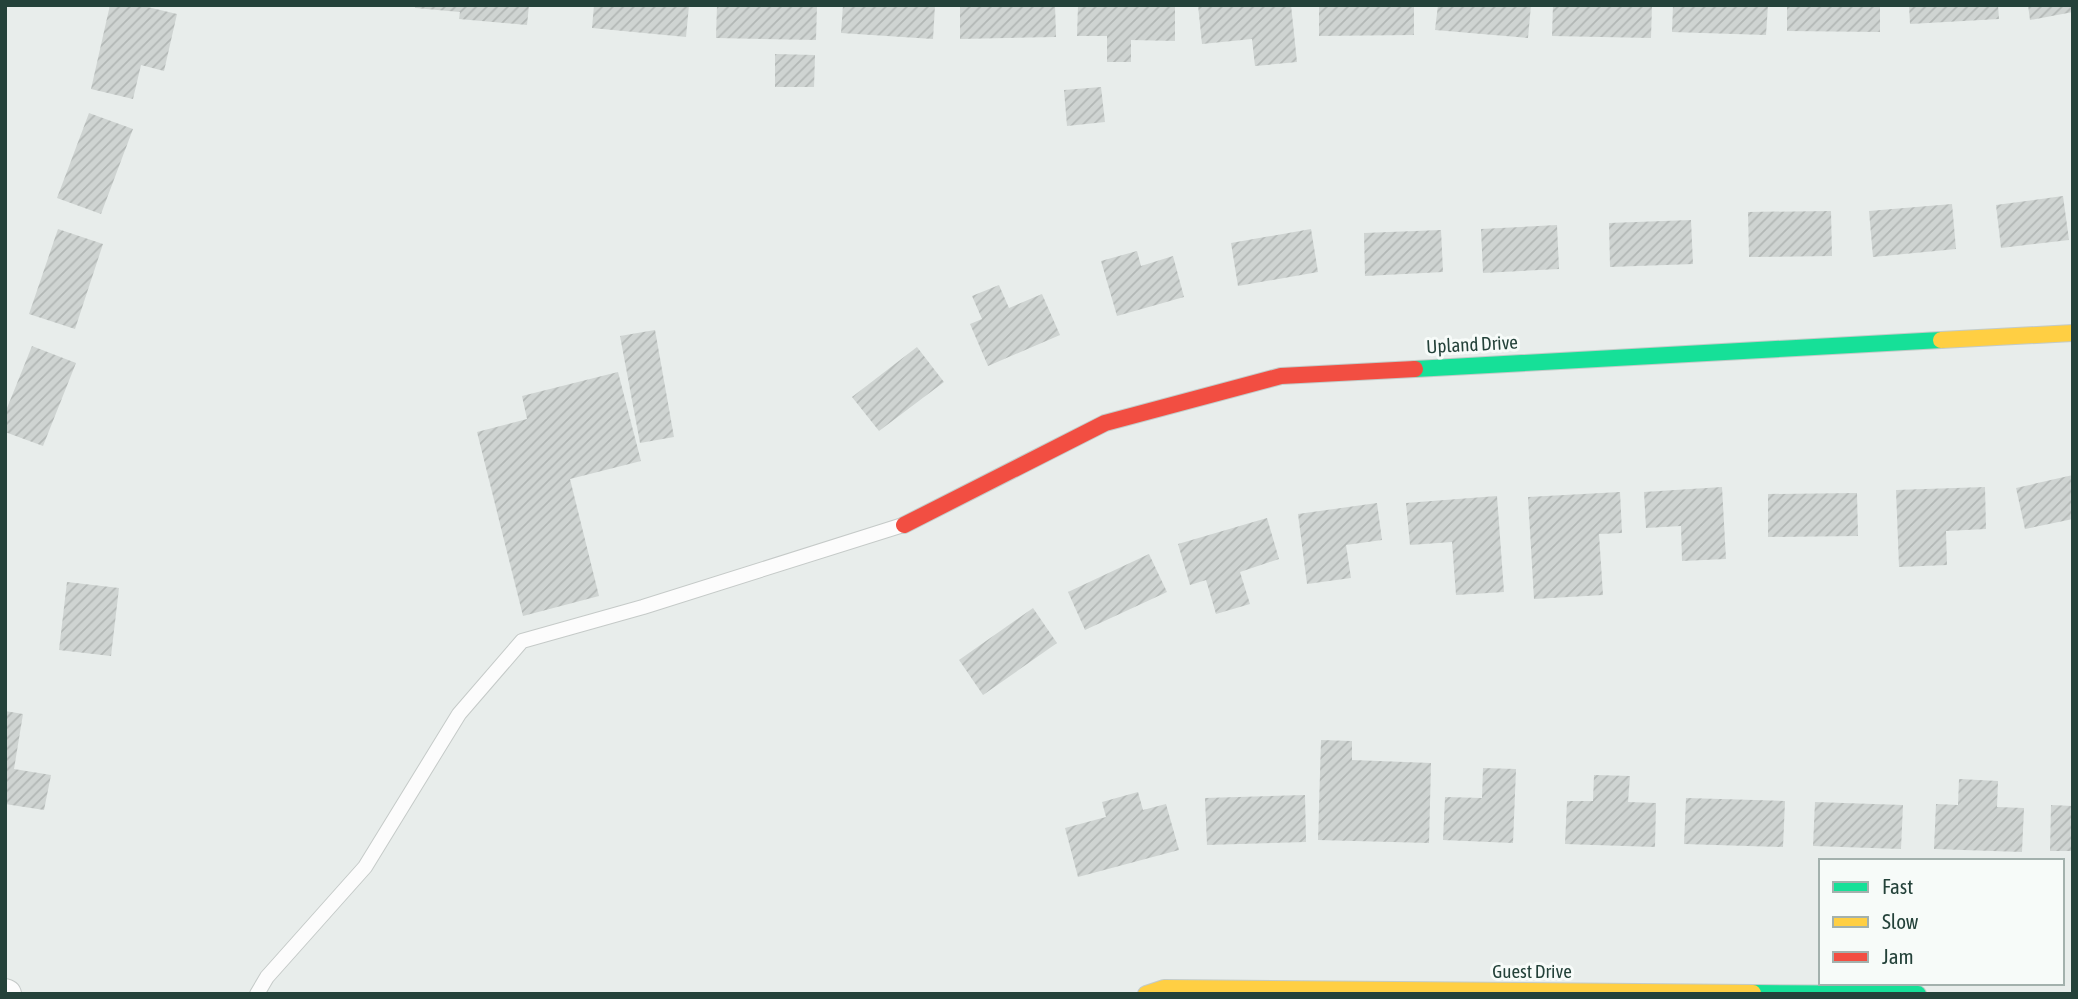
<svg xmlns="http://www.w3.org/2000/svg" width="2078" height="999" font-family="'Asap Condensed',sans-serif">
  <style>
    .building { fill: url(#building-hatch) }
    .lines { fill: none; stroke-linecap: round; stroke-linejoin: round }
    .lane-casing { stroke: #c5cac8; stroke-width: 16 }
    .street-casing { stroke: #c5cac8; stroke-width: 30 }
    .fast-casing { stroke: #c3cbc8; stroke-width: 18 }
    .slow-casing { stroke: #c3cbc8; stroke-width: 18 }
    .jam-casing { stroke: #c3cbc8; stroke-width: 18 }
    .lane { stroke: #fcfcfc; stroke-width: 14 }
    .street { stroke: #fcfcfc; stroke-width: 28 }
    .fast { stroke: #16e098; stroke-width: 16 }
    .slow { stroke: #ffcf43; stroke-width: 16 }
    .jam { stroke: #f24e42; stroke-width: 16 }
    .labels { text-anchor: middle; stroke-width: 6; stroke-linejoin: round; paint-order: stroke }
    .street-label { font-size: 19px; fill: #24423a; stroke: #f7fbf9 }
  </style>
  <defs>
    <pattern id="building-hatch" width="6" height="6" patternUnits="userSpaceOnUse" patternTransform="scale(1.75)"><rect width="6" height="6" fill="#cfd4d2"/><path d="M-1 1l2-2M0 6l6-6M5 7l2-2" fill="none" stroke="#b2b7b5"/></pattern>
  </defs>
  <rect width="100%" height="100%" fill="#e8edeb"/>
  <g class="building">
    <path d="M 110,5 L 139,5 L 177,14 L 164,71 L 141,65 L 133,99 L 91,89 Z"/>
    <path d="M 415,5 L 529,5 L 527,25 L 459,19 L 460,12 L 415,8 Z"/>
    <path d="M 594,5 L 689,5 L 686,37 L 592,28 Z"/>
    <path d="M 717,5 L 817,5 L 816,40 L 716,38 Z"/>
    <path d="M 843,5 L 935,5 L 933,39 L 841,33 Z"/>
    <path d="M 960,5 L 1055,5 L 1056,37 L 960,39 Z"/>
    <path d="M 1078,5 L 1175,5 L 1175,41 L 1131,40 L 1131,62 L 1107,62 L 1107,36 L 1077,36 Z"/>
    <path d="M 1198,5 L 1291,5 L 1297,62 L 1255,66 L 1252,39 L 1202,44 Z"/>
    <path d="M 1319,5 L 1414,5 L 1414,35 L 1319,36 Z"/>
    <path d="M 1438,5 L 1531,5 L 1528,38 L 1435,30 Z"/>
    <path d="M 1553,5 L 1652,5 L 1651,38 L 1552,36 Z"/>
    <path d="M 1673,5 L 1768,5 L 1766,35 L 1672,32 Z"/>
    <path d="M 1787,5 L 1880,5 L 1880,32 L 1787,31 Z"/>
    <path d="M 1909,5 L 1998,5 L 1999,19 L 1910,24 Z"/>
    <path d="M 2028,5 L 2073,5 L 2073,12 L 2030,20 Z"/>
    <path d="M 775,54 L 815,55 L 814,87 L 775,87 Z"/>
    <path d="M 1101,87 L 1105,122 L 1067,126 L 1064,90 Z"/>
    <path d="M 89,113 L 133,129 L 101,214 L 57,198 Z"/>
    <path d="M 2063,196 L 2069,240 L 2001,248 L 1996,205 Z"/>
    <path d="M 1952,204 L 1956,249 L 1873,257 L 1869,211 Z"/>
    <path d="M 1831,211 L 1832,256 L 1749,257 L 1748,212 Z"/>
    <path d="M 1691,220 L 1693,264 L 1610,267 L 1609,223 Z"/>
    <path d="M 1557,225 L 1559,269 L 1483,273 L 1481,229 Z"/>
    <path d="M 58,229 L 103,244 L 75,329 L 29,314 Z"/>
    <path d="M 1311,229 L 1318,272 L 1238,286 L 1231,243 Z"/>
    <path d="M 1441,230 L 1443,272 L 1365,276 L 1364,233 Z"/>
    <path d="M 1137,251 L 1141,266 L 1173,256 L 1184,297 L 1117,316 L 1101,261 Z"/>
    <path d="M 999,285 L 1009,308 L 1042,294 L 1060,335 L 988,366 L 970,324 L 982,319 L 972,296 Z"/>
    <path d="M 655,330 L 674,437 L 640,443 L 620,336 Z"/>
    <path d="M 32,346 L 76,363 L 43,446 L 5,432 L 5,413 Z"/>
    <path d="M 917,347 L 944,382 L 879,431 L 852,397 Z"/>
    <path d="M 618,372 L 641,461 L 570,479 L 599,596 L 523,616 L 477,432 L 527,419 L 522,396 Z"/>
    <path d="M 2073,475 L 2073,519 L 2025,529 L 2016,488 Z"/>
    <path d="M 1722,487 L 1726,559 L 1682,561 L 1681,526 L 1646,528 L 1644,492 Z"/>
    <path d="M 1985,487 L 1986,529 L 1946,531 L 1947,565 L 1899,567 L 1896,490 Z"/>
    <path d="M 1620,492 L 1622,533 L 1599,534 L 1603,595 L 1534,599 L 1528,497 Z"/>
    <path d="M 1857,493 L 1858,536 L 1768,537 L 1768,494 Z"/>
    <path d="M 1497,496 L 1504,592 L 1456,595 L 1452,542 L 1410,545 L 1406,503 Z"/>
    <path d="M 1377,503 L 1382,540 L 1346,545 L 1351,578 L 1307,584 L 1298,514 Z"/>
    <path d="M 1267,518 L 1279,559 L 1240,572 L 1250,604 L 1216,614 L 1206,580 L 1190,585 L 1178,544 Z"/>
    <path d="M 1149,554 L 1167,592 L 1085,630 L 1068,592 Z"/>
    <path d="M 67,582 L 119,588 L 111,656 L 59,650 Z"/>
    <path d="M 1033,608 L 1057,643 L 983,695 L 959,660 Z"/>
    <path d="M 5,711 L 23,714 L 14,769 L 51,775 L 44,810 L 5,804 Z"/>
    <path d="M 1321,740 L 1352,741 L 1352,760 L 1431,763 L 1429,843 L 1318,840 Z"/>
    <path d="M 1483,768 L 1516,769 L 1513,843 L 1443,840 L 1445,797 L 1482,798 Z"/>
    <path d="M 1594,775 L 1630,776 L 1628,802 L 1656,803 L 1655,847 L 1565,844 L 1567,801 L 1593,801 Z"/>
    <path d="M 1959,779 L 1998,781 L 1997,807 L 2024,808 L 2022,852 L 1934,849 L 1936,804 L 1958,805 Z"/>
    <path d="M 1138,792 L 1143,810 L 1166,804 L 1179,850 L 1078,877 L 1065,828 L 1106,817 L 1102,802 Z"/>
    <path d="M 1305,795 L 1306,842 L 1207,845 L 1205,798 Z"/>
    <path d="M 1686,798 L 1785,801 L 1783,847 L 1684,844 Z"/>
    <path d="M 1815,802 L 1903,805 L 1901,849 L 1813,846 Z"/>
    <path d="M 2051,805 L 2073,806 L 2073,851 L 2050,851 Z"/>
  </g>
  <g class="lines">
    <defs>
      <path id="lane" d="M 257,994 L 267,977 L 365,867 L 459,714 L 522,641 L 643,607 L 903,525"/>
      <path id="street" d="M 5,993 L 7,994"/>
      <g id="fast">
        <path d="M 1415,369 L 1941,340"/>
        <path d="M 1753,993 L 1918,994"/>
      </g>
      <g id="slow">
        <path d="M 1941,340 L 2073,333"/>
        <path d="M 1146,994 L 1164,988 L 1753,993"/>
      </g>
      <path id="jam" d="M 904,525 L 1105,423 L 1281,376 L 1415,369"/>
    </defs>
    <use href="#lane" class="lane-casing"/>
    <use href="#street" class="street-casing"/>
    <use href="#fast" class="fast-casing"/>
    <use href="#slow" class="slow-casing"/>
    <use href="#jam" class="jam-casing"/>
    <use href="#lane" class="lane"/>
    <use href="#street" class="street"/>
    <use href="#fast" class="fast"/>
    <use href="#slow" class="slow"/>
    <use href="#jam" class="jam"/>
  </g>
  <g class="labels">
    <g class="street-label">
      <text transform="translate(1472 344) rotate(-3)" y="7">Upland Drive</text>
      <text x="1532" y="978">Guest Drive</text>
    </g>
  </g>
  <rect width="2078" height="999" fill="none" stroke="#24423a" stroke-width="14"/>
  <rect x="1819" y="859" width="245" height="126" fill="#f7fbf9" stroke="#a3b1ad" stroke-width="2"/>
  <rect x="1833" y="882" width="35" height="10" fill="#16e098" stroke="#a3b1ad" stroke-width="2"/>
  <text x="1882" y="894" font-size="21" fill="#24423a">Fast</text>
  <rect x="1833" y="917" width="35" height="10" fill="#ffcf43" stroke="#a3b1ad" stroke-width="2"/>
  <text x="1882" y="929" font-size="21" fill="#24423a">Slow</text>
  <rect x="1833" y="952" width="35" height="10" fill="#f24e42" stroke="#a3b1ad" stroke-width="2"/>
  <text x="1882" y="964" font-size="21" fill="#24423a">Jam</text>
</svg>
